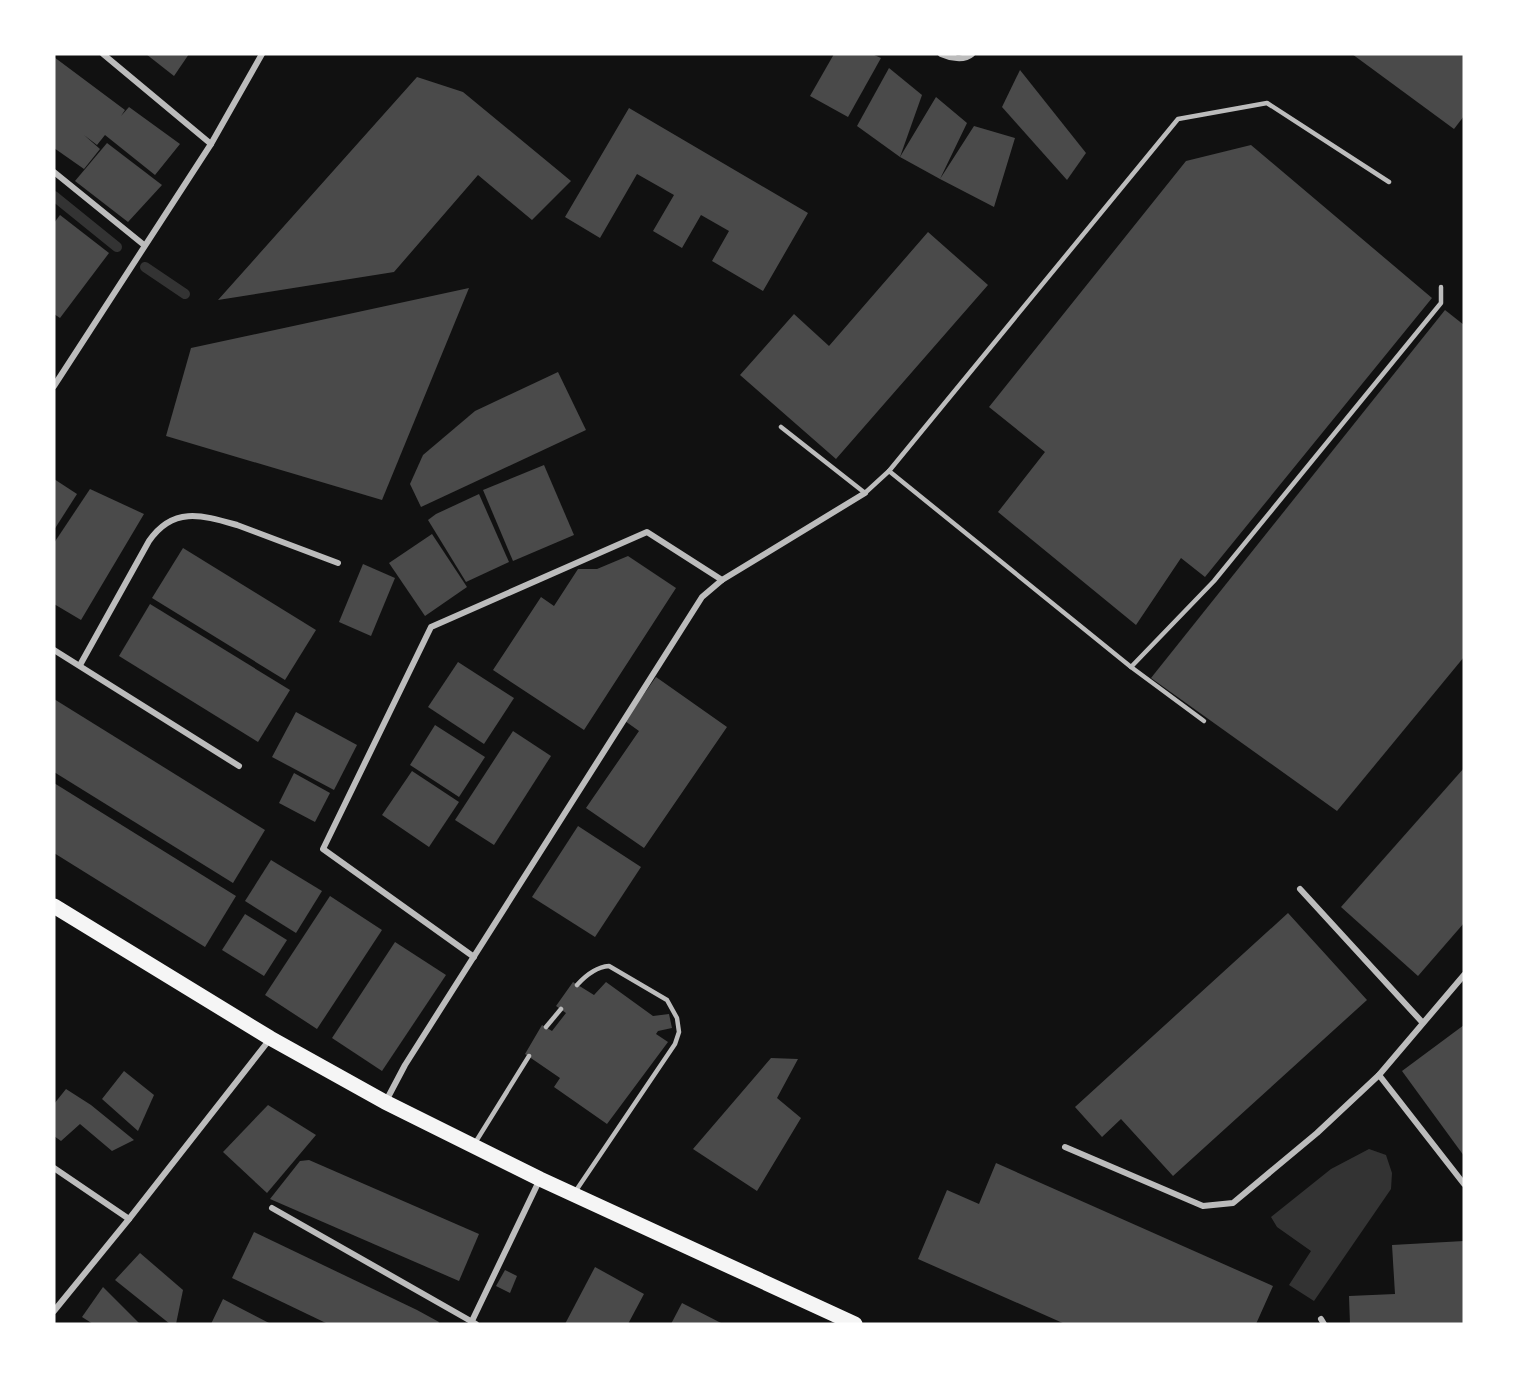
<svg xmlns="http://www.w3.org/2000/svg" width="1518" height="1378" font-family="Helvetica,sans-serif">
  <style>
    .water { fill: #333 }
    .lines { fill: none; stroke-linecap: round; stroke-linejoin: round }
    .stream { stroke: #333; stroke-width: 10 }
    .building { fill: #4a4a4a }
    .service { stroke: #bcbcbc; stroke-width: 4.5 }
    .minor { stroke: #bcbcbc; stroke-width: 6 }
    .primary { stroke: #f5f5f5; stroke-width: 15 }
  </style>
  <rect width="100%" height="100%" fill="#111"/>
  <path class="water" d="M 1369,1149 L 1386,1155 L 1392,1173 L 1391,1189 L 1314,1301 L 1289,1285 L 1311,1251 L 1277,1227 L 1271,1217 L 1331,1169 Z"/>
  <g class="lines">
    <g class="stream">
      <path d="M 54,196 L 117,247"/>
      <path d="M 145,267 L 185,294"/>
    </g>
  </g>
  <g class="building">
    <path d="M 146,54 L 189,54 L 174,76 Z"/>
    <path d="M 834,54 L 872,54 L 881,58 L 848,117 L 810,96 Z"/>
    <path d="M 1352,54 L 1464,54 L 1464,116 L 1454,129 Z"/>
    <path d="M 54,57 L 125,110 L 121,116 L 129,107 L 180,144 L 155,175 L 105,135 L 97,145 L 84,135 L 100,149 L 84,169 L 54,148 Z"/>
    <path d="M 889,68 L 922,95 L 900,157 L 857,126 Z"/>
    <path d="M 1020,70 L 1086,153 L 1067,180 L 1002,107 Z"/>
    <path d="M 417,77 L 463,92 L 571,181 L 532,220 L 478,175 L 394,272 L 218,300 Z"/>
    <path d="M 936,97 L 967,123 L 940,179 L 974,126 L 1015,138 L 994,207 L 940,179 L 900,157 Z"/>
    <path d="M 629,108 L 808,213 L 763,291 L 712,261 L 729,231 L 701,215 L 682,248 L 653,231 L 674,195 L 637,174 L 600,238 L 565,217 Z"/>
    <path d="M 107,143 L 162,185 L 128,222 L 75,181 Z"/>
    <path d="M 1251,145 L 1432,298 L 1205,577 L 1181,558 L 1136,625 L 998,512 L 1045,452 L 989,407 L 1186,161 Z"/>
    <path d="M 60,215 L 109,253 L 60,318 L 54,314 L 54,223 Z"/>
    <path d="M 928,232 L 988,285 L 836,459 L 740,375 L 794,314 L 829,346 Z"/>
    <path d="M 469,288 L 382,500 L 166,436 L 191,348 Z"/>
    <path d="M 1445,310 L 1464,325 L 1464,657 L 1337,811 L 1151,678 Z"/>
    <path d="M 558,372 L 586,430 L 421,507 L 410,484 L 423,455 L 475,411 Z"/>
    <path d="M 544,465 L 574,535 L 513,561 L 483,490 Z"/>
    <path d="M 54,479 L 77,494 L 54,530 Z"/>
    <path d="M 90,489 L 144,514 L 81,620 L 54,604 L 54,543 Z"/>
    <path d="M 479,494 L 509,562 L 466,582 L 428,520 L 436,514 Z"/>
    <path d="M 432,534 L 467,587 L 425,616 L 389,563 Z"/>
    <path d="M 183,548 L 316,630 L 285,680 L 152,598 Z"/>
    <path d="M 628,556 L 676,588 L 584,730 L 493,670 L 541,597 L 554,606 L 578,569 L 597,569 Z"/>
    <path d="M 363,564 L 395,578 L 371,636 L 339,622 Z"/>
    <path d="M 150,604 L 290,690 L 258,742 L 119,656 Z"/>
    <path d="M 458,662 L 514,698 L 484,744 L 428,707 Z"/>
    <path d="M 656,677 L 727,727 L 644,848 L 586,808 L 639,731 L 625,721 Z"/>
    <path d="M 54,699 L 265,830 L 233,883 L 54,772 Z"/>
    <path d="M 296,712 L 357,745 L 334,790 L 272,757 Z"/>
    <path d="M 435,725 L 485,757 L 459,797 L 410,765 Z"/>
    <path d="M 513,731 L 551,756 L 494,845 L 455,820 Z"/>
    <path d="M 1464,768 L 1464,923 L 1418,976 L 1341,907 Z"/>
    <path d="M 412,771 L 459,802 L 429,847 L 382,815 Z"/>
    <path d="M 294,773 L 330,793 L 315,822 L 279,803 Z"/>
    <path d="M 54,783 L 236,896 L 205,947 L 54,853 Z"/>
    <path d="M 578,826 L 641,867 L 595,937 L 532,897 Z"/>
    <path d="M 271,860 L 322,891 L 296,933 L 245,901 Z"/>
    <path d="M 330,896 L 382,930 L 317,1029 L 265,995 Z"/>
    <path d="M 1288,913 L 1367,1000 L 1173,1176 L 1121,1119 L 1102,1137 L 1075,1107 Z"/>
    <path d="M 245,914 L 287,940 L 264,976 L 222,950 Z"/>
    <path d="M 395,942 L 446,975 L 382,1071 L 332,1038 Z"/>
    <path d="M 573,982 L 594,995 L 606,982 L 653,1016 L 669,1014 L 672,1028 L 658,1031 L 656,1034 L 668,1042 L 607,1124 L 554,1087 L 560,1078 L 525,1054 L 542,1025 L 552,1031 L 566,1013 L 556,1006 Z"/>
    <path d="M 1464,1025 L 1464,1156 L 1402,1071 Z"/>
    <path d="M 771,1058 L 798,1059 L 777,1098 L 801,1118 L 757,1191 L 693,1149 Z"/>
    <path d="M 124,1071 L 154,1095 L 138,1131 L 102,1099 Z"/>
    <path d="M 66,1089 L 91,1105 L 134,1140 L 112,1151 L 80,1124 L 61,1141 L 54,1136 L 54,1104 Z"/>
    <path d="M 268,1105 L 316,1135 L 267,1193 L 223,1152 Z"/>
    <path d="M 309,1160 L 479,1234 L 459,1281 L 270,1199 L 300,1161 Z"/>
    <path d="M 996,1163 L 1273,1286 L 1256,1324 L 1065,1324 L 918,1259 L 947,1190 L 979,1204 Z"/>
    <path d="M 254,1232 L 417,1310 L 439,1322 L 438,1324 L 328,1324 L 232,1278 Z"/>
    <path d="M 1464,1241 L 1464,1324 L 1350,1324 L 1349,1296 L 1395,1294 L 1392,1245 Z"/>
    <path d="M 140,1253 L 183,1290 L 176,1324 L 170,1324 L 115,1280 Z"/>
    <path d="M 595,1267 L 644,1294 L 628,1324 L 565,1324 Z"/>
    <path d="M 505,1270 L 517,1276 L 510,1293 L 496,1286 Z"/>
    <path d="M 103,1287 L 140,1324 L 93,1324 L 82,1317 Z"/>
    <path d="M 223,1299 L 240,1308 L 271,1324 L 211,1324 Z"/>
    <path d="M 682,1303 L 723,1324 L 671,1324 Z"/>
  </g>
  <g class="lines">
    <g class="service">
      <path d="M 781,427 L 865,493 L 889,471 L 1178,119 L 1267,103 L 1389,182"/>
      <path d="M 889,471 L 1131,667 L 1214,581 L 1441,303 L 1441,287"/>
      <path d="M 1131,667 L 1204,721"/>
      <path d="M 546,1027 L 561,1009"/>
      <path d="M 475,1143 L 529,1056"/>
      <path d="M 575,1192 L 675,1044 L 679,1032 L 677,1018 L 667,1000 L 609,966 C 596,967 586,975 577,985"/>
    </g>
    <g class="minor">
      <path d="M 103,54 L 211,144"/>
      <path d="M 941,54 C 950,58 964,61 972,54"/>
      <path d="M 54,172 L 144,245"/>
      <path d="M 54,386 L 211,144 L 262,54"/>
      <path d="M 54,650 L 239,766"/>
      <path d="M 80,665 L 149,541 C 173,506 202,515 237,525 L 338,563"/>
      <path d="M 1300,889 L 1422,1022"/>
      <path d="M 474,957 L 323,849 L 431,627 L 647,532 L 722,580"/>
      <path d="M 1379,1075 L 1464,1184"/>
      <path d="M 386,1101 L 405,1065 L 702,597 L 722,580 L 865,493"/>
      <path d="M 1065,1147 L 1203,1206 L 1233,1203 L 1317,1133 L 1379,1075 L 1464,975"/>
      <path d="M 54,1168 L 129,1219"/>
      <path d="M 272,1208 L 476,1324"/>
      <path d="M 54,1311 L 129,1219 L 270,1039"/>
      <path d="M 1321,1319 L 1324,1324"/>
      <path d="M 471,1323 L 540,1179"/>
    </g>
    <path class="primary" d="M 54,906 L 270,1038 L 385,1102 L 540,1179 L 855,1324"/>
  </g>
  <rect width="1518" height="1378" fill="none" stroke="#ffffff" stroke-width="111"/>
</svg>
